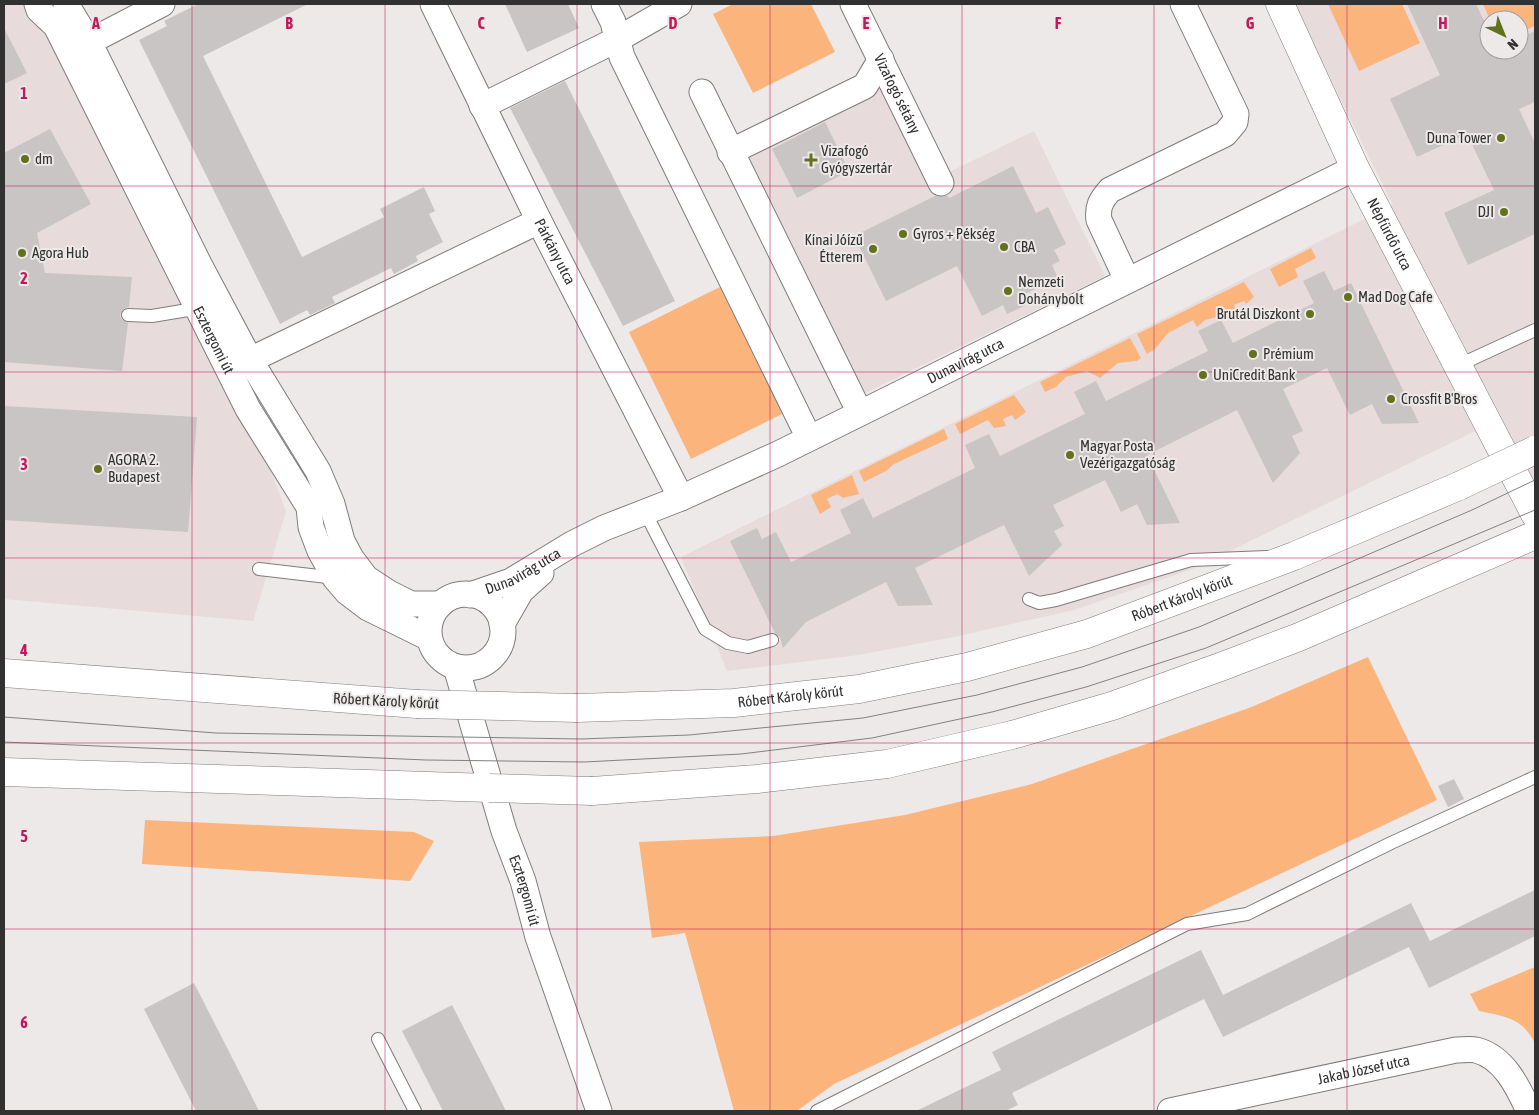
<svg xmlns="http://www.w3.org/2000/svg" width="1539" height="1115" font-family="'Asap Condensed',sans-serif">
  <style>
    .built { fill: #e7dbdb; fill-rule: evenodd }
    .green { fill: #fcb47d }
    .building { fill: #c8c5c4 }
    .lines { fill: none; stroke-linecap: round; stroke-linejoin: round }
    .service-casing { stroke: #807c7c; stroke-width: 14 }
    .minor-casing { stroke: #807c7c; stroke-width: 27 }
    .tertiary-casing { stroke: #807c7c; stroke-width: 29 }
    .primary-casing { stroke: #807c7c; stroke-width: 29 }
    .service { stroke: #fff; stroke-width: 12 }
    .minor { stroke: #fff; stroke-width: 25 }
    .tertiary { stroke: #fff; stroke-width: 28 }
    .primary { stroke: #fff; stroke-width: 28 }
    .tram { stroke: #848181; stroke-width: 1 }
    .primary-bridge-casing { stroke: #807c7c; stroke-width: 29; stroke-linecap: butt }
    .primary-bridge { stroke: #fff; stroke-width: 28 }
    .grid { fill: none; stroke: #c2185b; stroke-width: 1; stroke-opacity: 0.55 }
    .poi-dot { fill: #62711d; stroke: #ede9e9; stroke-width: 2 }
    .labels { text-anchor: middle; stroke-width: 4; stroke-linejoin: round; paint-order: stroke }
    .street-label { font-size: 15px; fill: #323131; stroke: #ede9e9 }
    .poi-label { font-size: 15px; fill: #323131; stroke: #ede9e9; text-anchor: start }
    .grid-label { font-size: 16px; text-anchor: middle; font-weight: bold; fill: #c2185b; stroke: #ede9e9; stroke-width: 4; stroke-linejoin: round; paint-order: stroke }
  </style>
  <rect width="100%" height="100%" fill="#ede9e9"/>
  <g class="built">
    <path d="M 4,4 L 55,4 L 224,349 L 286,511 L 253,621 L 4,599 Z"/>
    <path d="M 1293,4 L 1535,4 L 1535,488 L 1500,419 L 1195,568 L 1074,610 L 954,637 L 858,655 L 727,671 L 681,557 L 1393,205 ZM 1489,20 L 1519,20 L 1519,50 L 1489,50 Z"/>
    <path d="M 894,75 L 945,174 L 1034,131 L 1105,276 L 861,395 L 742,154 Z"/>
  </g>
  <g class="green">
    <path d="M 733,4 L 811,4 L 835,52 L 753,93 L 713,14 Z"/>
    <path d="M 1328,4 L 1402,4 L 1420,43 L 1359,71 Z"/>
    <path d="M 1483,4 L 1535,4 L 1535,26 L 1519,33 L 1519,20 L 1490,20 Z"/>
    <path d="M 1311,248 L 1316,258 L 1295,269 L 1298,277 L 1279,287 L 1270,269 Z"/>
    <path d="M 1244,282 L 1254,297 L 1246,304 L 1244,301 L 1234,305 L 1237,312 L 1205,320 L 1197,327 L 1193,320 L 1168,333 L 1155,349 L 1147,354 L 1137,334 Z"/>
    <path d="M 722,286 L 784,413 L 691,459 L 629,332 Z"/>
    <path d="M 1130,338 L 1141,358 L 1137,361 L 1118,363 L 1100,378 L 1087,371 L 1066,377 L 1056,387 L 1045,392 L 1040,382 Z"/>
    <path d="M 1014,395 L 1026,412 L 1015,420 L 1012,415 L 1003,419 L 1006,426 L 994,428 L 988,420 L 960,434 L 955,424 Z"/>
    <path d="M 944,429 L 948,439 L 894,464 L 886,471 L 864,482 L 859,471 Z"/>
    <path d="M 852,475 L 859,494 L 843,498 L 837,494 L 827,499 L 831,507 L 820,514 L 811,495 Z"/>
    <path d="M 1368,657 L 1437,800 L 834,1084 L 797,1111 L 734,1111 L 685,933 L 652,938 L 639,842 L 773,836 L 905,815 L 1032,784 L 1249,708 Z"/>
    <path d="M 145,820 L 414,832 L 434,841 L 410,881 L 142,864 Z"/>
    <path d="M 1535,967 L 1535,1043 C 1521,1017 1506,1017 1479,1011 L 1470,994 Z"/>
  </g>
  <g class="building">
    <path d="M 198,4 L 308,4 L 203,56 L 302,257 L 384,217 L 380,209 L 424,187 L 435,211 L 429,214 L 443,242 L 416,256 L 418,261 L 394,274 L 391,268 L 332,297 L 335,303 L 310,315 L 307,310 L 280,324 L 139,40 L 167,26 L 164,21 Z"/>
    <path d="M 505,4 L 568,4 L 579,28 L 527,52 Z"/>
    <path d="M 1407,4 L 1476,4 L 1489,31 L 1489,50 L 1519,50 L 1519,39 L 1535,31 L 1535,102 L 1519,109 L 1535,143 L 1535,234 L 1468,265 L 1444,213 L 1494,190 L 1467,134 L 1417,157 L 1390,99 L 1440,75 Z"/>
    <path d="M 4,28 L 27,73 L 4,84 Z"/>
    <path d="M 565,81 L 675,301 L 623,326 L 510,108 Z"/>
    <path d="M 825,122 L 849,171 L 797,198 L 772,149 Z"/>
    <path d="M 50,129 L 91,204 L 37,233 L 45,273 L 132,277 L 129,307 L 124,308 L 120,314 L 121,319 L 128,323 L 122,371 L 4,362 L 4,153 Z"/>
    <path d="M 1013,166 L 1036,213 L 1048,207 L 1066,244 L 1054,250 L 1060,261 L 1052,265 L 1058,278 L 1021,296 L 1026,305 L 1007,314 L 1003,305 L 982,316 L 957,266 L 886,301 L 854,236 L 935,196 L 948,196 L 949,198 Z"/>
    <path d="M 1324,271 L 1334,291 L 1351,283 L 1419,423 L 1382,424 L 1372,404 L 1350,415 L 1327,368 L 1283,389 L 1303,431 L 1292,436 L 1300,453 L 1273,483 L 1237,410 L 1147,455 L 1180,523 L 1147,525 L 1137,504 L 1121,512 L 1105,480 L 1053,505 L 1064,526 L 1054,531 L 1062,545 L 1029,576 L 1004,525 L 915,568 L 933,605 L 898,606 L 886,582 L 806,622 L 783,648 L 780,637 L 775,633 L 730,541 L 757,528 L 762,539 L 776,532 L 791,562 L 851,533 L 840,510 L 863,498 L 873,518 L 975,468 L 965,445 L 989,434 L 1000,456 L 1085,414 L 1074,392 L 1096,381 L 1106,401 L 1208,351 L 1198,331 L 1221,320 L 1233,343 L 1314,303 L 1303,281 Z"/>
    <path d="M 4,406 L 197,417 L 188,532 L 4,520 Z"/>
    <path d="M 1454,779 L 1464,799 L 1448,807 L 1438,786 Z"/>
    <path d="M 1535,890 L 1535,936 L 1429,988 L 1409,947 L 1223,1037 L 1204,999 L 1012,1093 L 1018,1105 L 1005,1111 L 916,1111 L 1001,1070 L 992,1052 L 1201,950 L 1223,995 L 1411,903 L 1430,941 Z"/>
    <path d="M 194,983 L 244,1081 L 259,1111 L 196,1111 L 144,1009 Z"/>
    <path d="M 452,1005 L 495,1089 L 506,1111 L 443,1111 L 402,1031 Z"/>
  </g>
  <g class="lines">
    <defs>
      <g id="service">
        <path d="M 128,315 L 152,316 L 200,308"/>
        <path d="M 1459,365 L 1535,330"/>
        <path d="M 645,512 L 705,629 L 728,643 L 748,647 L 772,640"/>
        <path d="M 259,569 L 336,578"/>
        <path d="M 1029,599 L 1039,603 L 1056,600 L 1191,560 L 1267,557"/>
        <path d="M 378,1039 L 415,1111"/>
        <path d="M 817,1111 L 1187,924 L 1247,914 L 1391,843 L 1535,777"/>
      </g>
      <g id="minor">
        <path id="s1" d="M 37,4 L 39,10 L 56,26 L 248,409 L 309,507 L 311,527 L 320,551 L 335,578 L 347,592 L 368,608 L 429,638"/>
        <path d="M 66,4 L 89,42 L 199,264 L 250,360 L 318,471 L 332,504 L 342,541 L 351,558 L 366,578 L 389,593 L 411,604 L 441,604"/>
        <path id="s2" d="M 433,4 L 539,221 L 681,498"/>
        <path d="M 604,4 L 613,22 L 622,57 L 809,438"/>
        <path id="s3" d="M 853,4 L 941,183"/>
        <path d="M 89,42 L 162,4"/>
        <path d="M 702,92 L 860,413"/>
        <path d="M 482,106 L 618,39 L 679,4"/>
        <path d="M 730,152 L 865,86 L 881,59"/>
        <path d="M 1127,280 L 1099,220 C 1097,207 1101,200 1110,190 L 1225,134 L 1235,122 L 1236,114 L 1183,4"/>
        <path d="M 250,360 L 539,221"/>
        <circle cx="466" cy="631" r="37"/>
        <path id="s4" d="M 470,595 L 511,581 L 572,544 L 604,528 L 681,498 L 778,454 L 1355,168"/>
        <path d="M 502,624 L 521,591 L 541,573"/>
        <path id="s5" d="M 456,667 L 504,831 L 523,881 L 538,937 L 599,1111"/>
        <path id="s6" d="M 1170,1111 L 1456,1050 C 1462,1050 1470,1049 1476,1050 C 1504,1057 1518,1087 1529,1111"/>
      </g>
      <g id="tertiary">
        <path id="s7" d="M 1280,4 L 1355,168 L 1535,514"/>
      </g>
      <g id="primary">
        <path d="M 4,673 L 417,704"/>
        <path id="s8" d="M 577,708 L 734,703 L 859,689 L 967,667 L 1087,634 L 1294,556 L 1459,486"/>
        <path d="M 4,772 L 489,788"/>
        <path d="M 592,791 L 757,779 L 887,764 L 1012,735 L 1112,706 L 1223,666 L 1299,637 L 1535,535"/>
      </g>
    </defs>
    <use href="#service" class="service-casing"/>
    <use href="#minor" class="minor-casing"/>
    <use href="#tertiary" class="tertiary-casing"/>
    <use href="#primary" class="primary-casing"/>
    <use href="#service" class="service"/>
    <use href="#minor" class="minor"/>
    <use href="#tertiary" class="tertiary"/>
    <use href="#primary" class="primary"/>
    <g class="tram">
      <path d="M 4,717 L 216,733 L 581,739 L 689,735 L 863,718 L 977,695 L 1082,667 L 1199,627 L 1472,510 L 1535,480"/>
      <path d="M 4,742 L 426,760 L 584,762 L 741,754 L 872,738 L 992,712 L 1086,687 L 1206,648 L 1535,510"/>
    </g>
    <defs>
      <g id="primary-bridge">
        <path d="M 1459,486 L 1535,450"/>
        <path d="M 417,704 L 577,708"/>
        <path d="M 489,788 L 592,791"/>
      </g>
    </defs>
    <use href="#primary-bridge" class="primary-bridge-casing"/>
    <use href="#primary-bridge" class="primary-bridge"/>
  </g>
  <path class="grid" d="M 192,4 L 192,1111M 385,4 L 385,1111M 577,4 L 577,1111M 770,4 L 770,1111M 962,4 L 962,1111M 1154,4 L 1154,1111M 1347,4 L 1347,1111M 4,186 L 1535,186M 4,372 L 1535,372M 4,558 L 1535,558M 4,743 L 1535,743M 4,929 L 1535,929"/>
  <g class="poi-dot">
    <circle cx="1501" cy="138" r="5"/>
    <circle cx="25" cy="159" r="5"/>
    <path d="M808.5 152.5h5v5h5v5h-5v5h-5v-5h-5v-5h5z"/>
    <circle cx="1504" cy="212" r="5"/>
    <circle cx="903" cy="234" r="5"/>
    <circle cx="1004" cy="247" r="5"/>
    <circle cx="873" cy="249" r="5"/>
    <circle cx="22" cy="253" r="5"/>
    <circle cx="1008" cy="291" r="5"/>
    <circle cx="1348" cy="297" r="5"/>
    <circle cx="1310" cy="314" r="5"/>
    <circle cx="1253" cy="354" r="5"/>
    <circle cx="1203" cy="375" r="5"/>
    <circle cx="1391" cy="399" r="5"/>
    <circle cx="1070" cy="455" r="5"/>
    <circle cx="98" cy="469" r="5"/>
  </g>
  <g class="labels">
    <g class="street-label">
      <text dy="5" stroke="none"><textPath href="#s3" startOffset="100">Vizafogó sétány</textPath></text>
      <text dy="5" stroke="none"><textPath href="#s7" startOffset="255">Népfürdő utca</textPath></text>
      <text dy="5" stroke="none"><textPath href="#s2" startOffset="276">Párkány utca</textPath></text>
      <text dy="5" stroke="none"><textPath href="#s1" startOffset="381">Esztergomi út</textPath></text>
      <text dy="5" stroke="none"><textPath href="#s4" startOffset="549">Dunavirág utca</textPath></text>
      <text dy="5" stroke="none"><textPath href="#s4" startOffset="58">Dunavirág utca</textPath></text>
      <text dy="5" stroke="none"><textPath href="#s8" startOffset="619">Róbert Károly körút</textPath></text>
      <text dy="5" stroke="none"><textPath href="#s8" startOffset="214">Róbert Károly körút</textPath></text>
      <text transform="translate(386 701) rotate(3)" y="5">Róbert Károly körút</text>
      <text dy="5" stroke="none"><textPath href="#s5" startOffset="234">Esztergomi út</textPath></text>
      <text dy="5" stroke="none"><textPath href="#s6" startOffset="198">Jakab József utca</textPath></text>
    </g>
    <g class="poi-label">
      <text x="1491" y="143" text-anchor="end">Duna Tower</text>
      <text x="821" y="156">Vizafogó<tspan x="821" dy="17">Gyógyszertár</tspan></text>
      <text x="35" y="164">dm</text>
      <text x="1494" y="217" text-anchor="end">DJI</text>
      <text x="913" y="239">Gyros + Pékség</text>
      <text x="863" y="245" text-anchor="end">Kínai Jóízű<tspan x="863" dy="17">Étterem</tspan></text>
      <text x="1014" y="252">CBA</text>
      <text x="32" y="258">Agora Hub</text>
      <text x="1018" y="287">Nemzeti<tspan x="1018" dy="17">Dohánybolt</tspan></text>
      <text x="1358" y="302">Mad Dog Cafe</text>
      <text x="1300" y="319" text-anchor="end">Brutál Diszkont</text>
      <text x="1263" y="359">Prémium</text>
      <text x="1213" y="380">UniCredit Bank</text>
      <text x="1401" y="404">Crossfit B'Bros</text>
      <text x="1080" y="451">Magyar Posta<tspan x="1080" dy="17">Vezérigazgatóság</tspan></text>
      <text x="108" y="465">AGORA 2.<tspan x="108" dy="17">Budapest</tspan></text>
    </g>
  </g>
  <g class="grid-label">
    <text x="96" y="29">A</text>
    <text x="289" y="29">B</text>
    <text x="481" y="29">C</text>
    <text x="673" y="29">D</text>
    <text x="866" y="29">E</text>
    <text x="1058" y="29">F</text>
    <text x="1250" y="29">G</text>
    <text x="1443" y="29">H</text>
    <text x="24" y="99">1</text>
    <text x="24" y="284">2</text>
    <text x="24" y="470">3</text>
    <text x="24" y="656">4</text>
    <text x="24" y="842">5</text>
    <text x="24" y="1028">6</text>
  </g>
  <rect width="1539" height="1115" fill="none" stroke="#323131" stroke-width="10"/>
  <g transform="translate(1504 35) rotate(137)"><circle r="24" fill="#ede9e9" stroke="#a29f9f"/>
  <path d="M0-4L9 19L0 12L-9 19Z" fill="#62711d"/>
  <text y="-8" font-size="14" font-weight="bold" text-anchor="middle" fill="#323131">N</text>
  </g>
</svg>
